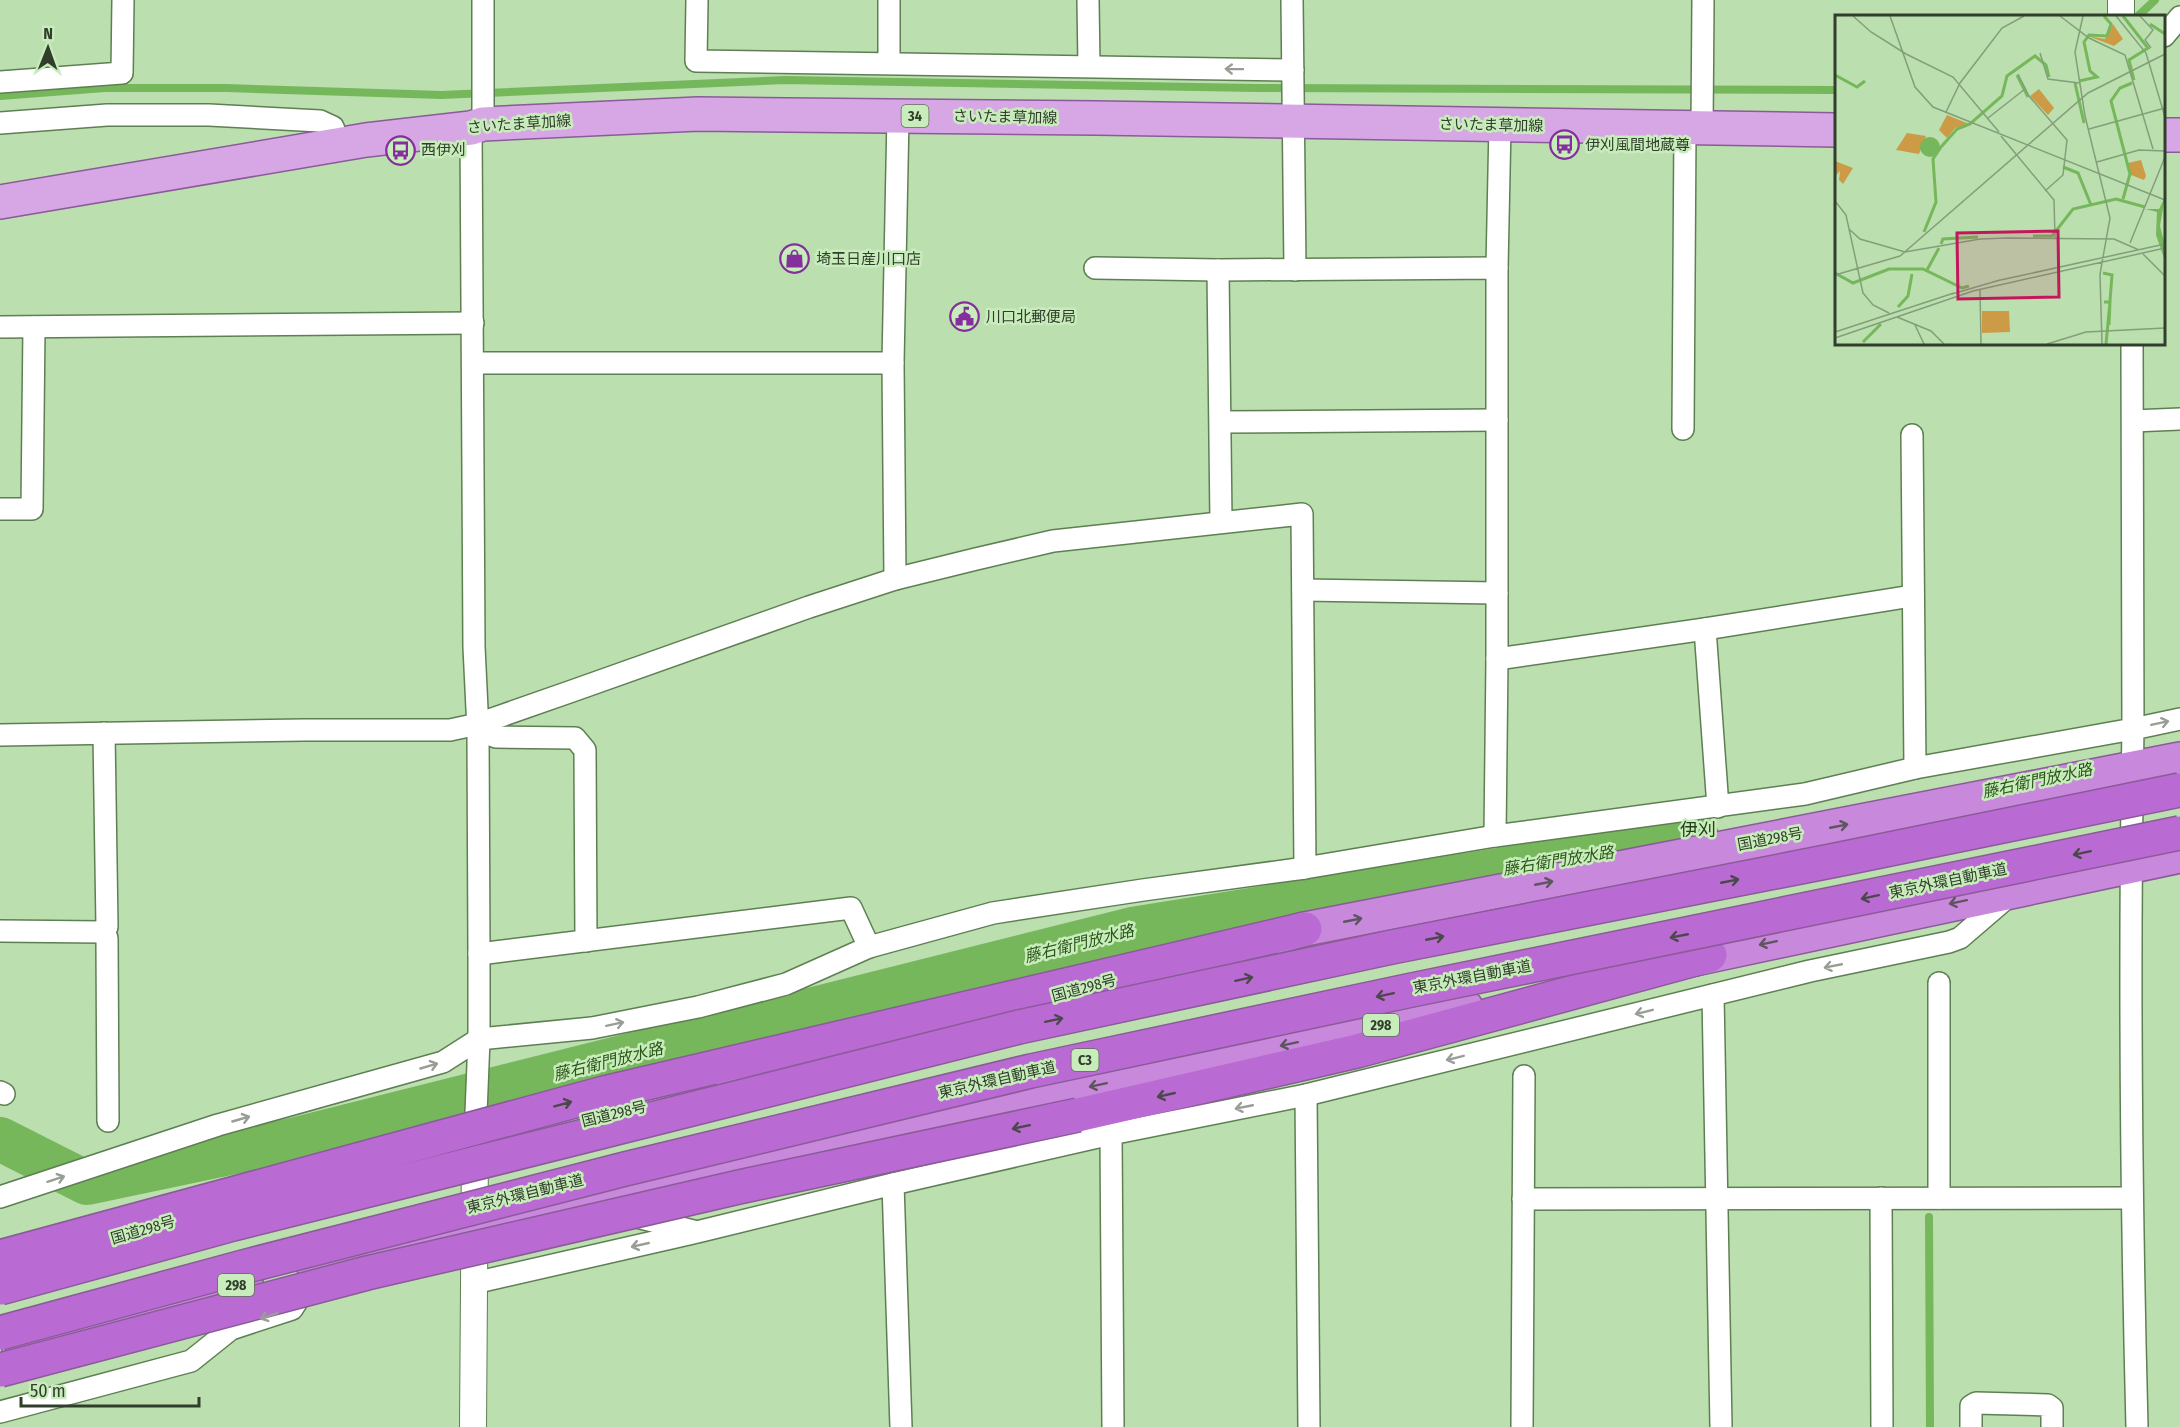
<svg xmlns="http://www.w3.org/2000/svg" width="2180" height="1427" font-family="'Fira Sans Condensed','Noto Sans JP',sans-serif">
  <style>
    .lines { fill: none; stroke-linecap: round; stroke-linejoin: round }
    .stream { stroke: #76b75c; stroke-width: 8 }
    .river { stroke: #76b75c; stroke-width: 44 }
    .minor-casing { stroke: #5e7f53; stroke-width: 24 }
    .tertiary-casing { stroke: #5e7f53; stroke-width: 28 }
    .primary-casing { stroke: #8a5b98; stroke-width: 36 }
    .trunk-casing { stroke: #8a5b98; stroke-width: 36 }
    .motorway-casing { stroke: #8a5b98; stroke-width: 36 }
    .minor { stroke: #fff; stroke-width: 21 }
    .tertiary { stroke: #fff; stroke-width: 26 }
    .primary { stroke: #d6a6e5; stroke-width: 33 }
    .trunk { stroke: #c888dc; stroke-width: 33 }
    .motorway { stroke: #ba6bd3; stroke-width: 33 }
    .motorway-bridge-casing { stroke: #8a5b98; stroke-width: 36; stroke-linecap: butt }
    .motorway-bridge { stroke: #ba6bd3; stroke-width: 33 }
    .oneway { stroke: #989e95 }
    .oneway2 { stroke: #5e5460 }
    .oneway3 { stroke: #4c474d }
    .labels { text-anchor: middle; stroke-width: 5; stroke-linejoin: round; paint-order: stroke }
    .shield { fill: #c8ecbb; stroke: #5e7256; stroke-width: 1.5 }
    .shield-label { font-size: 14px; font-weight: bold; fill: #303e2b }
    .street-label { font-size: 15px; fill: #303e2b; stroke: #c8ecbb }
    .poi-label { font-size: 15px; fill: #303e2b; stroke: #c8ecbb; text-anchor: start }
    .water-label { font-size: 16px; font-style: italic; fill: #2b5619; stroke: #c8ecbb }
    .quarter-label { font-size: 18px; fill: #234118; stroke: #c8ecbb }
    .inset-river { fill: none; stroke: #76b75c; stroke-width: 3 }
    .inset-road { fill: none; stroke: #839f7a; stroke-width: 1.5 }
    .view { fill: #c2185b; fill-opacity: 0.15; stroke: #c2185b; stroke-width: 3 }
    .inset-edge { fill: none; stroke: #303e2b; stroke-width: 3 }
  </style>
  <rect width="100%" height="100%" fill="#bbdfaf"/>
  <g class="lines">
    <g class="stream">
      <path d="M 2138,16 L 2155,0"/>
      <path d="M 0,96 L 105,88 L 227,88 L 441,95 L 785,80 L 1257,88 L 1836,90"/>
      <path d="M 1929,1217 L 1930,1427"/>
    </g>
    <path class="river" d="M 0,1139 L 87,1183 L 292,1140 L 1132,929 L 1698,838"/>
    <defs>
      <g id="minor">
        <path d="M 697,0 L 696,61 L 1293,70"/>
        <path d="M 889,0 L 889,63"/>
        <path d="M 1088,0 L 1089,66"/>
        <path d="M 1292,0 L 1295,270"/>
        <path d="M 2164,36 L 2180,17"/>
        <path d="M 0,82 L 122,73 L 123,0"/>
        <path d="M 0,123 L 107,115 L 209,115 L 320,121 L 333,127 L 339,144"/>
        <path d="M 483,124 L 483,0"/>
        <path d="M 471,128 L 474,647 L 478,730 L 479,954 L 479,1039 L 475,1138"/>
        <path d="M 1702,128 L 1703,0"/>
        <path d="M 1095,268 L 1218,270 L 1497,268 L 1497,659 L 1495,836"/>
        <path d="M 1497,268 L 1500,125"/>
        <path d="M 1218,270 L 1221,522"/>
        <path d="M 0,327 L 473,323"/>
        <path d="M 473,363 L 893,363"/>
        <path d="M 2133,421 L 2180,419"/>
        <path d="M 1221,422 L 1497,420"/>
        <path d="M 1683,429 L 1685,128"/>
        <path d="M 1912,435 L 1915,768"/>
        <path d="M 0,509 L 32,509 L 34,327"/>
        <path d="M 895,579 L 893,363 L 898,116"/>
        <path d="M 1303,590 L 1497,593"/>
        <path d="M 1705,629 L 1718,807"/>
        <path d="M 1497,659 L 1705,629 L 1912,596"/>
        <path d="M 478,730 L 496,737 L 575,738 L 585,750 L 586,941"/>
        <path d="M 0,735 L 304,730 L 450,730 L 478,724 L 575,690 L 809,607 L 895,579 L 976,559 L 1053,541 L 1302,514 L 1305,868"/>
        <path d="M 0,931 L 102,932 L 107,927 L 104,733"/>
        <path d="M 102,932 L 107,938 L 108,1121"/>
        <path d="M 479,954 L 851,908 L 869,947"/>
        <path d="M 1713,995 L 1721,1427"/>
        <path d="M 0,1092 L 4,1094"/>
        <path d="M 1306,1095 L 1309,1427"/>
        <path d="M 1111,1134 L 1113,1427"/>
        <path d="M 893,1184 L 901,1427"/>
        <path d="M 0,1197 L 218,1125 L 443,1062 L 479,1039 L 592,1028 L 698,1007 L 786,984 L 869,947 L 993,913 L 1143,890 L 1305,868 L 1495,836 L 1805,794 L 1915,768 L 2133,729 L 2132,344"/>
        <path d="M 1881,1198 L 1882,1427"/>
        <path d="M 1939,1198 L 1939,983"/>
        <path d="M 1523,1199 L 2132,1198"/>
        <path d="M 633,1216 L 697,1232 L 893,1184 L 1111,1134 L 1306,1095 L 1810,971 L 1949,942 L 1960,938 L 2010,895"/>
        <path d="M 474,1283 L 693,1233"/>
        <path d="M 0,1412 L 191,1361 L 231,1329 L 292,1309 L 299,1298"/>
        <path d="M 1522,1427 L 1524,1076"/>
        <path d="M 1971,1427 L 1971,1406 L 1976,1403 L 2048,1405 L 2052,1408 L 2052,1427"/>
        <path d="M 2137,1427 C 2131,1194 2129,962 2133,729 L 2180,719"/>
      </g>
      <g id="tertiary">
        <path d="M 2121,0 L 2121,16"/>
        <path d="M 473,1427 L 475,1148"/>
      </g>
      <g id="primary">
        <path d="M 2164,135 L 2180,135"/>
        <path d="M 0,202 L 366,140 L 471,128 L 483,124 L 698,114 L 1096,118 L 1836,130"/>
      </g>
      <g id="trunk">
        <path d="M 1278,936 L 1305,929 L 2180,759"/>
        <path d="M 1681,962 L 2180,856"/>
        <path d="M 733,1082 L 854,1050"/>
        <path d="M 313,1265 L 1031,1099 L 1466,1007"/>
        <path d="M 19,1349 L 246,1283"/>
      </g>
      <g id="motorway">
        <path d="M 604,1093 L 1305,929"/>
        <path d="M 1078,1115 L 1357,1051 L 1710,955"/>
      </g>
    </defs>
    <use href="#minor" class="minor-casing"/>
    <use href="#tertiary" class="tertiary-casing"/>
    <use href="#primary" class="primary-casing"/>
    <use href="#trunk" class="trunk-casing"/>
    <use href="#motorway" class="motorway-casing"/>
    <use href="#minor" class="minor"/>
    <use href="#tertiary" class="tertiary"/>
    <use href="#primary" class="primary"/>
    <use href="#trunk" class="trunk"/>
    <use href="#motorway" class="motorway"/>
    <defs>
      <g id="motorway-bridge">
        <path d="M 0,1257 L 604,1093"/>
        <path d="M 0,1288 L 233,1224 L 1019,1027 L 1392,947 L 1836,860 L 2180,790"/>
        <path d="M 0,1333 L 243,1267 L 625,1169 L 1031,1071 L 1407,991 L 2180,833"/>
        <path d="M 0,1370 L 367,1273 L 739,1187 L 1078,1115"/>
      </g>
    </defs>
    <use href="#motorway-bridge" class="motorway-bridge-casing"/>
    <use href="#motorway-bridge" class="motorway-bridge"/>
  </g>
  <defs><path id="oneway-shaft" d="M-6 0H5M1.5-3L5.5 0L1.5 3" fill="none" stroke-width="1.6" stroke-linecap="round" stroke-linejoin="round" transform="scale(1.5)"/></defs>
  <g class="oneway">
    <use href="#oneway-shaft" transform="translate(1234 69) rotate(-179)"/>
    <use href="#oneway-shaft" transform="translate(2160 723) rotate(-12)"/>
    <use href="#oneway-shaft" transform="translate(1833 966) rotate(169)"/>
    <use href="#oneway-shaft" transform="translate(1644 1012) rotate(166)"/>
    <use href="#oneway-shaft" transform="translate(615 1024) rotate(-12)"/>
    <use href="#oneway-shaft" transform="translate(1455 1058) rotate(166)"/>
    <use href="#oneway-shaft" transform="translate(429 1066) rotate(-16)"/>
    <use href="#oneway-shaft" transform="translate(1244 1107) rotate(169)"/>
    <use href="#oneway-shaft" transform="translate(241 1119) rotate(-16)"/>
    <use href="#oneway-shaft" transform="translate(56 1179) rotate(-18)"/>
    <use href="#oneway-shaft" transform="translate(640 1245) rotate(167)"/>
    <use href="#oneway-shaft" transform="translate(269 1316) rotate(162)"/>
  </g>
  <g class="oneway2">
    <use href="#oneway-shaft" transform="translate(1839 826) rotate(-11)"/>
    <use href="#oneway-shaft" transform="translate(1544 883) rotate(-11)"/>
    <use href="#oneway-shaft" transform="translate(1958 902) rotate(168)"/>
    <use href="#oneway-shaft" transform="translate(1353 920) rotate(-11)"/>
    <use href="#oneway-shaft" transform="translate(1768 943) rotate(168)"/>
    <use href="#oneway-shaft" transform="translate(1289 1044) rotate(168)"/>
    <use href="#oneway-shaft" transform="translate(1098 1085) rotate(168)"/>
  </g>
  <g class="oneway3">
    <use href="#oneway-shaft" transform="translate(2082 853) rotate(168)"/>
    <use href="#oneway-shaft" transform="translate(1730 881) rotate(-11)"/>
    <use href="#oneway-shaft" transform="translate(1870 897) rotate(168)"/>
    <use href="#oneway-shaft" transform="translate(1679 936) rotate(169)"/>
    <use href="#oneway-shaft" transform="translate(1435 938) rotate(-11)"/>
    <use href="#oneway-shaft" transform="translate(1244 979) rotate(-12)"/>
    <use href="#oneway-shaft" transform="translate(1385 995) rotate(168)"/>
    <use href="#oneway-shaft" transform="translate(1054 1020) rotate(-12)"/>
    <use href="#oneway-shaft" transform="translate(1166 1095) rotate(167)"/>
    <use href="#oneway-shaft" transform="translate(563 1104) rotate(-15)"/>
    <use href="#oneway-shaft" transform="translate(1021 1127) rotate(168)"/>
  </g>
  <defs>
    <symbol id="bus-ring" viewBox="-11 -11 22 22"><circle r="9.5" fill="#c8ecbb" stroke="#842f9d" stroke-width="1.5"/><path d="M-5-6H5V4H4V6H2V4H-2V6H-4V4H-5ZM-3.5-4V0h7V-4ZM-3.5 1.2v1.5H-2V1.2ZM2 1.2v1.5H3.5V1.2Z" fill="#842f9d"/></symbol>
    <symbol id="shop-ring" viewBox="-11 -11 22 22"><circle r="9.5" fill="#c8ecbb" stroke="#842f9d" stroke-width="1.5"/><path d="M-5-2.5h2.3a2.7 3.5 0 0 1 5.4 0H5L5.5 6h-11ZM-1.5-2.5h3a1.5 2.3 0 0 0-3 0Z" fill="#842f9d"/></symbol>
    <symbol id="civic-ring" viewBox="-11 -11 22 22"><circle r="9.5" fill="#c8ecbb" stroke="#842f9d" stroke-width="1.5"/><path d="M-.6-6.5H3V-4.5H.6V-3L4-1V1h2V6H-6V1h2V-1L-.6-3ZM-1.2 2.5V6h2.4V2.5Z" fill="#842f9d"/></symbol>
  </defs>
  <g fill-rule="evenodd">
    <use href="#bus-ring" x="1548" y="128" width="33" height="33"/>
    <use href="#bus-ring" x="384" y="134" width="33" height="33"/>
    <use href="#shop-ring" x="778" y="242" width="33" height="33"/>
    <use href="#civic-ring" x="948" y="300" width="33" height="33"/>
  </g>
  <g class="labels">
    <g class="shield">
      <rect x="901.5" y="105" width="27" height="22" rx="4.5"/>
      <rect x="1363" y="1014" width="36" height="22" rx="4.5"/>
      <rect x="1071.5" y="1049" width="27" height="22" rx="4.5"/>
      <rect x="218" y="1274" width="36" height="22" rx="4.5"/>
    </g>
    <g class="shield-label">
      <text x="915" y="121">34</text>
      <text x="1381" y="1030">298</text>
      <text x="1085" y="1065">C3</text>
      <text x="236" y="1290">298</text>
    </g>
    <g class="street-label">
      <text transform="translate(1005 117) rotate(1)" y="5">さいたま草加線</text>
      <text transform="translate(519 124) rotate(-4)" y="5">さいたま草加線</text>
      <text transform="translate(1491 125) rotate(1)" y="5">さいたま草加線</text>
      <text transform="translate(1770 839) rotate(-11)" y="5">国道298号</text>
      <text transform="translate(1948 881) rotate(-12)" y="5">東京外環自動車道</text>
      <text transform="translate(1472 977) rotate(-11)" y="5">東京外環自動車道</text>
      <text transform="translate(1084 988) rotate(-15)" y="5">国道298号</text>
      <text transform="translate(997 1080) rotate(-13)" y="5">東京外環自動車道</text>
      <text transform="translate(614 1114) rotate(-14)" y="5">国道298号</text>
      <text transform="translate(525 1194) rotate(-14)" y="5">東京外環自動車道</text>
      <text transform="translate(143 1230) rotate(-16)" y="5">国道298号</text>
    </g>
    <g class="poi-label">
      <text x="1585" y="150">伊刈風間地蔵尊</text>
      <text x="421" y="155">西伊刈</text>
      <text x="816" y="264">埼玉日産川口店</text>
      <text x="986" y="322">川口北郵便局</text>
    </g>
    <g class="water-label">
      <text transform="translate(2037 780) rotate(-12)" y="6">藤右衛門放水路</text>
      <text transform="translate(1558 860) rotate(-9)" y="6">藤右衛門放水路</text>
      <text transform="translate(1079 943) rotate(-14)" y="6">藤右衛門放水路</text>
      <text transform="translate(608 1061) rotate(-14)" y="6">藤右衛門放水路</text>
    </g>
    <g class="quarter-label">
      <text x="1698" y="836">伊刈</text>
    </g>
  </g>
  <g transform="translate(1835 15)">
    <rect width="330" height="330" fill="#bbdfaf"/>
    <path d="M 278,9 L 288,24 L 279,31 L 253,21 L 270,24 ZM 204,74 L 219,93 L 213,100 L 195,81 ZM 112,100 L 134,109 L 120,113 L 112,123 L 104,115 ZM 72,118 L 91,121 L 84,139 L 61,135 ZM 306,145 L 311,161 L 309,165 L 296,160 L 293,148 ZM 0,146 L 18,153 L 8,169 L 4,165 L 5,156 L 0,161 ZM 174,296 L 175,317 L 147,318 L 147,296 Z" fill="#cd9a46"/>
    <path d="M85 132a10 10 0 1 1 20 0a10 10 0 1 1-20 0ZM 330,182 L 325,211 L 330,230 L 330,246 L 321,220 L 322,197 L 310,194 L 324,194 Z" fill="#76b75c"/>
    <path class="inset-river" d="M 288,1 L 313,33 L 294,45 L 299,65M 315,9 L 330,19M 0,60 L 22,72 L 30,66M 182,60 L 193,82M 244,66 L 262,62 L 255,56 L 249,27 L 254,20 L 272,21 L 276,9 L 269,1M 240,68 L 249,108M 228,152 L 243,158 L 256,190M 288,184 L 295,159 L 276,86 L 285,73 L 297,68M 89,217 L 101,187 L 98,144 L 106,132 L 122,114 L 135,109 L 167,81 L 172,61 L 200,41 L 211,50 L 214,62M 198,221 L 217,221 L 238,194 L 281,184 L 310,192M 106,229 L 108,224 L 143,222M 92,255 L 104,233M 0,258 L 18,268 L 54,254 L 88,254 L 127,273 L 134,271M 268,258 L 277,260 L 275,286M 269,287 L 275,287 L 274,310M 63,292 L 73,281 L 77,259M 28,327 L 46,309M 271,329 L 275,287"/>
    <path class="inset-road" d="M 18,1 L 36,17 L 71,39 L 118,62 L 164,117M 55,1 L 80,72 L 98,92 L 330,185M 225,1 L 254,23 L 290,40 L 318,134M 248,1 L 240,37 L 250,101 L 275,203 L 265,259 L 267,329M 281,1 L 311,38 L 330,102M 305,1 L 318,15 L 310,25 L 316,33M 205,38 L 213,64 L 244,68M 183,59 L 194,81 L 232,125 L 228,160 L 210,176M 111,97 L 125,68 L 167,13 L 189,1M 153,103 L 190,74M 254,114 L 330,93M 166,121 L 219,185 L 220,223M 262,147 L 304,135 L 330,136M 0,186 L 11,200 L 28,278 L 38,290 L 54,298M 14,214 L 25,224 L 70,237 L 145,224 L 173,223 L 279,224 L 304,235M 295,228 L 330,142M 308,239 L 330,261M 0,260 L 65,241 L 253,78 L 330,39M 161,266 L 330,229M 145,274 L 146,329M 117,279 L 165,265M 62,302 L 96,316 L 109,329M 80,310 L 89,329M 0,317 L 119,278M 0,323 L 138,276 L 330,233M 212,329 L 251,317 L 330,313"/>
    <path class="view" d="M 223,216 L 224,282 L 123,284 L 122,218 Z"/>
    <rect width="330" height="330" class="inset-edge"/>
  </g>
  <g transform="translate(48 48) rotate(1)" stroke="#c8ecbb" stroke-width="4.5" paint-order="stroke">
  <path d="M0-4.5L10 22L0 15L-10 22Z" fill="#303e2b"/>
  <text y="-9" font-size="16" font-weight="bold" text-anchor="middle" fill="#303e2b">N</text>
  </g>
  <path d="M21 1397v9h178v-9" fill="none" stroke="#303e2b" stroke-width="3"/>
  <text x="30" y="1397" font-size="18" fill="#303e2b" stroke="#c8ecbb" stroke-width="4.5" paint-order="stroke">50 m</text>
</svg>
